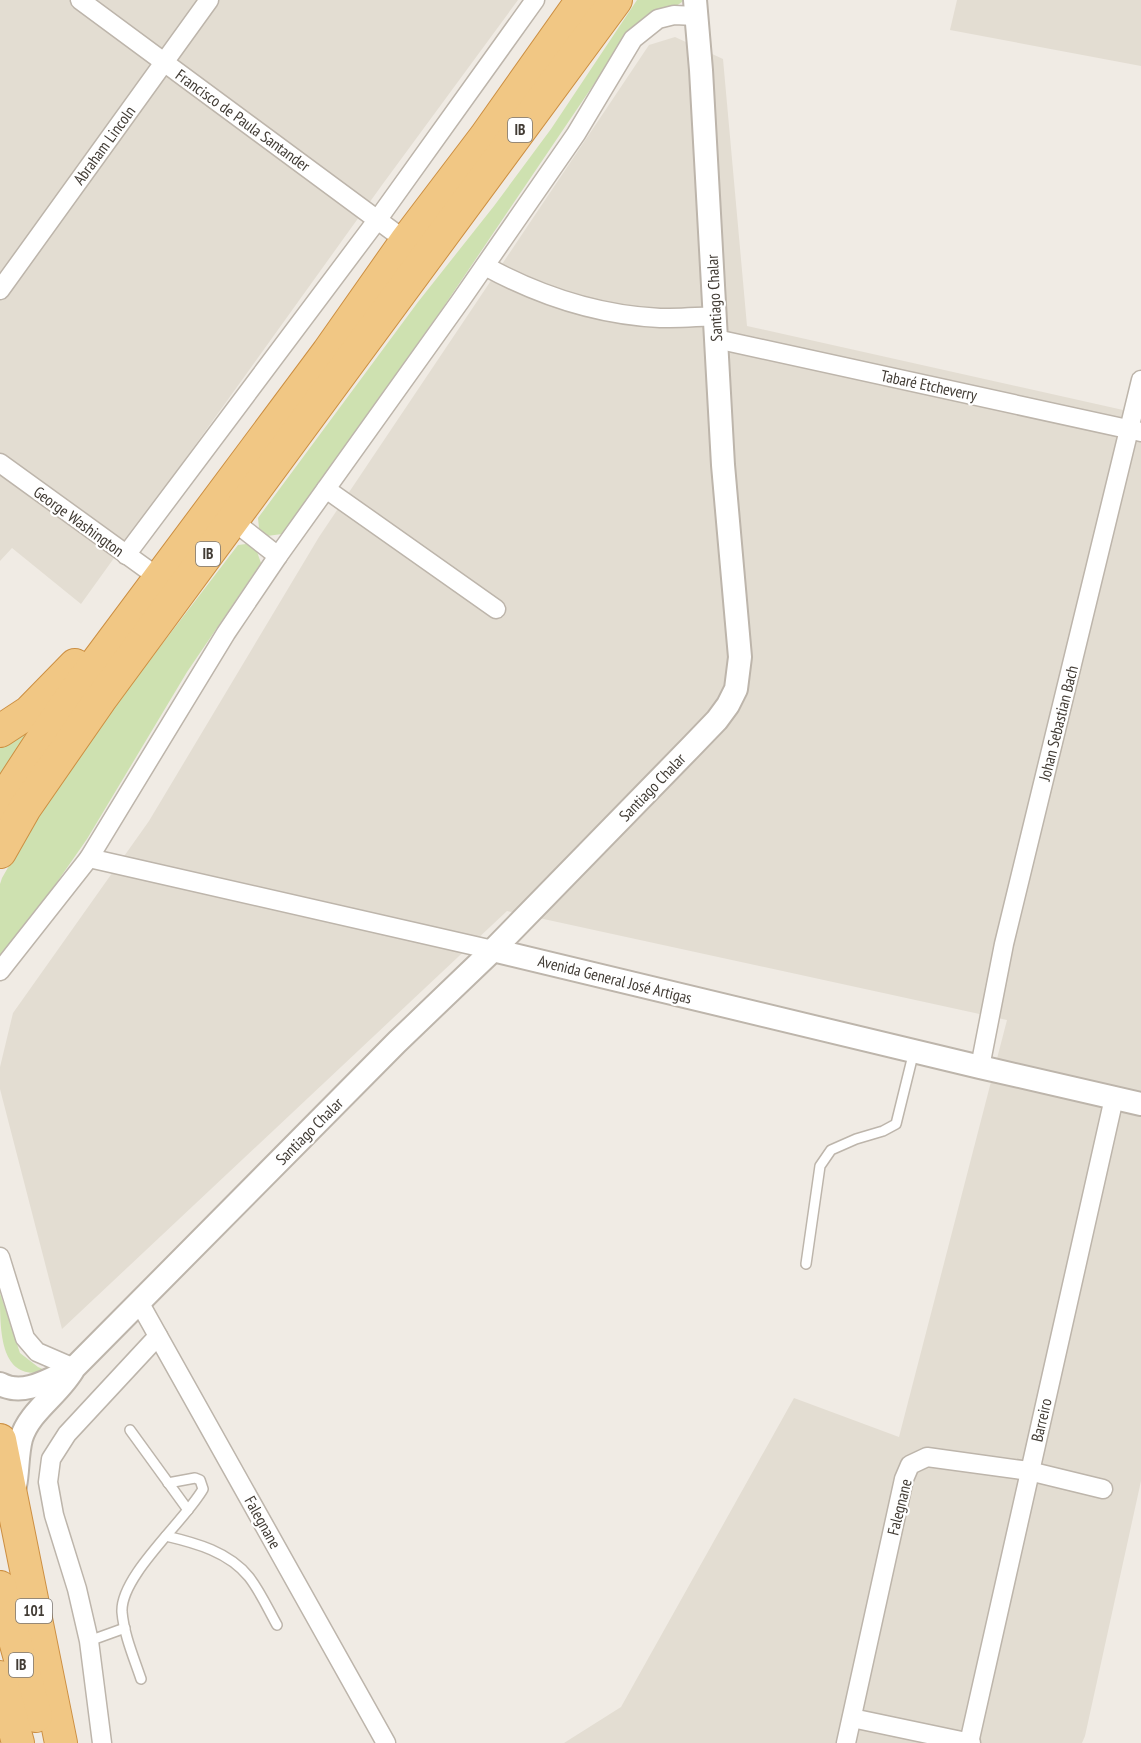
<svg xmlns="http://www.w3.org/2000/svg" width="1141" height="1743" font-family="'PT Sans Narrow',sans-serif">
  <style>
    .residential { fill: #e3ddd2 }
    .green { fill: #cee1b0 }
    .lines { fill: none; stroke-linecap: round; stroke-linejoin: round }
    .service-casing { stroke: #bdb5ab; stroke-width: 12 }
    .minor-casing { stroke: #bdb5ab; stroke-width: 21 }
    .tertiary-casing { stroke: #bdb5ab; stroke-width: 26 }
    .trunk-casing { stroke: #cc8f42; stroke-width: 34 }
    .service { stroke: #fff; stroke-width: 9 }
    .minor { stroke: #fff; stroke-width: 18 }
    .tertiary { stroke: #fff; stroke-width: 22 }
    .trunk { stroke: #f1c784; stroke-width: 32 }
    .labels { text-anchor: middle; stroke-width: 4.5; stroke-linejoin: round; paint-order: stroke }
    .shield { fill: #fff; stroke: #7a7671; stroke-width: 1.5 }
    .shield-label { font-size: 15px; font-weight: bold; fill: #413b34 }
    .street-label { font-size: 16px; fill: #413b34; stroke: #fff }
  </style>
  <rect width="100%" height="100%" fill="#f0ebe4"/>
  <g class="residential">
    <path d="M 0,0 L 518,0 L 382,185 L 81,604 L 12,548 L 0,561 Z"/>
    <path d="M 957,0 L 1141,0 L 1141,66 L 950,30 Z"/>
    <path d="M 675,37 L 723,59 L 747,326 L 1141,414 L 1141,1481 L 1085,1736 L 1082,1743 L 564,1743 L 621,1707 L 794,1398 L 899,1437 L 1007,1020 L 507,911 L 62,1329 L 0,1089 L 0,1067 L 13,1013 L 149,821 L 319,537 L 649,45 Z"/>
  </g>
  <g class="green">
    <path d="M 637,0 L 682,0 L 682,2 L 621,44 L 440,312 L 282,534 L 267,536 L 259,528 L 258,518 L 418,302 L 494,206 L 551,129 Z"/>
    <path d="M 246,544 L 256,549 L 261,563 L 187,672 L 87,839 L 0,964 L 0,884 L 2,878 L 58,780 L 238,545 Z"/>
    <path d="M 49,710 L 0,778 L 0,741 Z"/>
    <path d="M 0,1293 L 20,1353 L 38,1367 L 47,1371 C 0,1383 0,1333 0,1293 Z"/>
  </g>
  <g class="lines">
    <defs>
      <g id="service">
        <path d="M 806,1264 L 820,1166 L 831,1150 L 856,1139 L 883,1131 L 896,1124 L 914,1051"/>
        <path d="M 130,1430 L 188,1510"/>
        <path d="M 166,1536 C 196,1543 229,1552 249,1577 C 260,1591 268,1609 277,1625"/>
        <path d="M 89,1641 L 125,1628"/>
        <path d="M 141,1679 C 134,1658 124,1635 122,1612 C 120,1576 185,1521 203,1489 L 200,1480 L 195,1478 L 168,1483"/>
      </g>
      <g id="minor">
        <path d="M 80,0 L 406,241"/>
        <path d="M 485,266 C 538,295 598,315 660,318 C 678,318 696,317 715,316"/>
        <path d="M 0,290 L 209,0"/>
        <path d="M 716,339 L 1141,432"/>
        <path d="M 0,463 L 159,578"/>
        <path d="M 326,489 L 496,609"/>
        <path d="M 232,520 L 278,556"/>
        <path d="M 126,555 L 378,219 L 535,0"/>
        <path d="M 89,858 L 493,950"/>
        <path d="M 0,971 L 89,858 L 226,633 L 278,556 L 461,300 L 576,134 L 633,39 L 658,19 L 674,15 L 696,16"/>
        <path d="M 980,1067 L 1004,944 L 1141,380"/>
        <path d="M 0,1257 L 25,1338 L 37,1352 L 74,1368"/>
        <path d="M 139,1302 L 386,1743"/>
        <path d="M 852,1718 L 971,1743"/>
        <path d="M 102,1743 L 89,1641 L 77,1589 L 54,1515 L 48,1482 L 51,1459 L 67,1434 L 158,1336"/>
        <path d="M 846,1743 L 904,1479 L 910,1465 L 927,1457 L 1029,1471 L 1103,1489"/>
        <path d="M 969,1743 L 1114,1098"/>
      </g>
      <g id="tertiary">
        <path d="M 493,950 L 980,1067 L 1141,1104"/>
        <path d="M 0,1384 C 24,1397 50,1379 72,1369"/>
        <path d="M 15,1486 C 18,1471 17,1454 21,1439 C 29,1411 60,1394 74,1368 L 397,1042 L 493,950 L 691,747 L 717,720 L 728,705 L 736,689 L 740,657 L 723,465 L 701,70 L 695,0"/>
      </g>
      <g id="trunk">
        <path d="M 0,731 L 29,712 L 75,665"/>
        <path d="M 0,804 L 45,735 L 79,686 L 328,352 L 406,241 L 485,137 L 582,0"/>
        <path d="M 0,852 L 25,808 L 100,700 L 616,0"/>
        <path d="M 0,1440 L 61,1743"/>
        <path d="M 0,1587 L 36,1716"/>
        <path d="M 0,1677 L 18,1743"/>
      </g>
    </defs>
    <use href="#service" class="service-casing"/>
    <use href="#minor" class="minor-casing"/>
    <use href="#tertiary" class="tertiary-casing"/>
    <use href="#trunk" class="trunk-casing"/>
    <use href="#service" class="service"/>
    <use href="#minor" class="minor"/>
    <use href="#tertiary" class="tertiary"/>
    <use href="#trunk" class="trunk"/>
  </g>
  <g class="labels">
    <g class="shield">
      <rect x="508" y="118" width="24" height="24" rx="4.5"/>
      <rect x="196" y="542" width="24" height="24" rx="4.5"/>
      <rect x="16" y="1599" width="36" height="24" rx="4.5"/>
      <rect x="9" y="1653" width="24" height="24" rx="4.5"/>
    </g>
    <g class="shield-label">
      <text x="520" y="135">IB</text>
      <text x="208" y="559">IB</text>
      <text x="34" y="1616">101</text>
      <text x="21" y="1670">IB</text>
    </g>
    <g class="street-label">
      <text transform="translate(243 120) rotate(36)" y="6">Francisco de Paula Santander</text>
      <text transform="translate(104 145) rotate(-54)" y="6">Abraham Lincoln</text>
      <text transform="translate(714 298) rotate(-93)" y="6">Santiago Chalar</text>
      <text transform="translate(929 385) rotate(12)" y="6">Tabaré Etcheverry</text>
      <text transform="translate(79 521) rotate(36)" y="6">George Washington</text>
      <text transform="translate(1058 723) rotate(-76)" y="6">Johan Sebastian Bach</text>
      <text transform="translate(652 787) rotate(-46)" y="6">Santiago Chalar</text>
      <text transform="translate(615 979) rotate(14)" y="6">Avenida General José Artigas</text>
      <text transform="translate(309 1131) rotate(-45)" y="6">Santiago Chalar</text>
      <text transform="translate(1041 1420) rotate(-77)" y="6">Barreiro</text>
      <text transform="translate(899 1507) rotate(-76)" y="6">Falegnane</text>
      <text transform="translate(263 1522) rotate(61)" y="6">Falegnane</text>
    </g>
  </g>
</svg>
